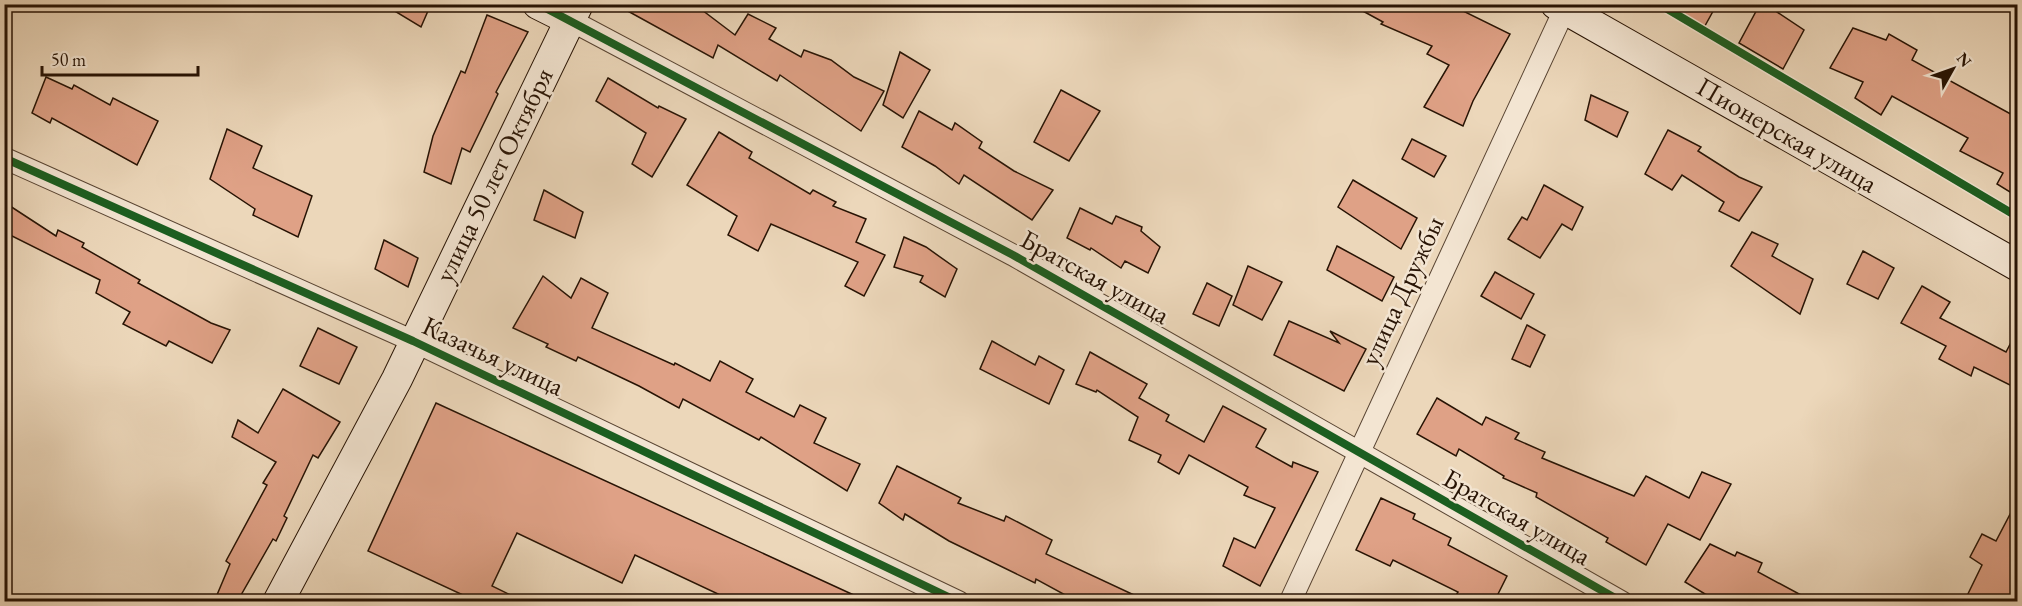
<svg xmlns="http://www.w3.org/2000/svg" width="2022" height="606" font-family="'EB Garamond',serif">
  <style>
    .building { fill: #dfa186; stroke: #271304; stroke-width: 1.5 }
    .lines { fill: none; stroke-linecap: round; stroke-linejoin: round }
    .street-casing { stroke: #584432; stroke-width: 23 }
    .secondary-casing { stroke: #271304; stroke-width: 32 }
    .street { stroke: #f3e5d2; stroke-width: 21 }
    .secondary { stroke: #f3e5d2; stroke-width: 30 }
    .cycleway-casing { stroke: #f3e5d2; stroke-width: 11 }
    .cycleway { stroke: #1b5e20; stroke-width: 8 }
    .labels { text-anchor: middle; stroke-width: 5; stroke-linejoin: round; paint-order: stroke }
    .street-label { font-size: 27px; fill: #271304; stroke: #f3e5d2 }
  </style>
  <rect width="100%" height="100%" fill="#ecd7ba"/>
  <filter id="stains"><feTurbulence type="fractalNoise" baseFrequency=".00333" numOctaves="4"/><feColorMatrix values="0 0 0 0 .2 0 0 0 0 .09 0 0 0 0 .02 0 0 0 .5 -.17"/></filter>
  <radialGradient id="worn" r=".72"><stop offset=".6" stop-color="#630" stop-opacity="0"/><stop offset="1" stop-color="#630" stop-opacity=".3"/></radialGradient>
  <g class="building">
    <path d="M 383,4 L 431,4 L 421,27 Z"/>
    <path d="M 615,4 L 694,4 L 735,35 L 748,14 L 776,28 L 769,39 L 801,57 L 804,50 L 831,60 L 854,77 L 884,91 L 861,131 L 780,75 L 777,81 L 718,45 L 713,58 Z"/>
    <path d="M 1350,4 L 1449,4 L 1510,34 L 1473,101 L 1463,126 L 1424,107 L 1449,65 L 1427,54 L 1432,46 L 1381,24 L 1383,22 Z"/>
    <path d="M 1655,4 L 1717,4 L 1701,33 Z"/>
    <path d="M 1760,4 L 1765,4 L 1804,30 L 1783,69 L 1739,43 Z"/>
    <path d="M 487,15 L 528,32 L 496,92 L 498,94 L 470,152 L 462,148 L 451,184 L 424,172 L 433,136 L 461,71 L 465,73 Z"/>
    <path d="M 1853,28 L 1886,40 L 1889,34 L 1917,50 L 1912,60 L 2018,118 L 2018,197 L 1997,184 L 2003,173 L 1960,151 L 1968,138 L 1892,96 L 1881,115 L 1855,98 L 1863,82 L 1830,68 Z"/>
    <path d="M 900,52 L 930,70 L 903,118 L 883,105 Z"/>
    <path d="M 46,77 L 72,89 L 74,85 L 110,105 L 113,98 L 158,121 L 137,165 L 52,118 L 50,123 L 32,113 Z"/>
    <path d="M 608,78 L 658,108 L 659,106 L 686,119 L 652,177 L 632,164 L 646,133 L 596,101 Z"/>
    <path d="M 1061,90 L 1100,111 L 1069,161 L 1034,142 Z"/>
    <path d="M 1591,95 L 1628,112 L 1617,137 L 1585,120 Z"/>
    <path d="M 919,111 L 952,130 L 955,123 L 982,142 L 979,148 L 1014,171 L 1053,190 L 1032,220 L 964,175 L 959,184 L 935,166 L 902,147 Z"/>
    <path d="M 227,129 L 262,146 L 253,168 L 312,196 L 298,237 L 253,215 L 255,209 L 210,179 Z"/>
    <path d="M 1668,130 L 1701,147 L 1698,151 L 1739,177 L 1762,187 L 1739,221 L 1719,211 L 1724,202 L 1682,175 L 1672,190 L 1645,174 Z"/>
    <path d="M 719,132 L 752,152 L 749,158 L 810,194 L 813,190 L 836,202 L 833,206 L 866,219 L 856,242 L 885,255 L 864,296 L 845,286 L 858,262 L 771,224 L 758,251 L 728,235 L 737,216 L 687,185 Z"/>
    <path d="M 1412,139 L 1446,156 L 1434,177 L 1402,159 Z"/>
    <path d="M 1353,180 L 1417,218 L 1401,249 L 1338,207 Z"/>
    <path d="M 1544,185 L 1583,207 L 1572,230 L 1562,224 L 1540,258 L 1508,239 L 1522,217 L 1527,220 Z"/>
    <path d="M 544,190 L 583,212 L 575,238 L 534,220 Z"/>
    <path d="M 10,206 L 56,236 L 58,230 L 84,243 L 82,247 L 140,280 L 138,283 L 211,323 L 230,330 L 212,363 L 169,341 L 166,346 L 123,324 L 130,312 L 96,293 L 100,280 L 4,232 L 4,218 Z"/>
    <path d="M 1080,208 L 1112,224 L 1116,216 L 1142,227 L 1141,231 L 1160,247 L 1148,273 L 1125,261 L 1121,268 L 1091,248 L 1090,250 L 1067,238 Z"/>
    <path d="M 1752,232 L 1778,244 L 1772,256 L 1813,279 L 1800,314 L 1731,266 Z"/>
    <path d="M 904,237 L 926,247 L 957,269 L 945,297 L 920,282 L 923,276 L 894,267 Z"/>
    <path d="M 384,240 L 418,258 L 408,287 L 375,269 Z"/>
    <path d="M 1337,246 L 1394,277 L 1382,301 L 1327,270 Z"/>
    <path d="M 1863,251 L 1894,268 L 1878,299 L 1847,284 Z"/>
    <path d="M 1248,266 L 1282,282 L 1262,320 L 1233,305 Z"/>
    <path d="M 1495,272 L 1534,294 L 1521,319 L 1481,296 Z"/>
    <path d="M 543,276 L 571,298 L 581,278 L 608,293 L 592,328 L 674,365 L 675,363 L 710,381 L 720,361 L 753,379 L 746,392 L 794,417 L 800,405 L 826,418 L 814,443 L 860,464 L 847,491 L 761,437 L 759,440 L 683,399 L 679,408 L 639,386 L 578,357 L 576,361 L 546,347 L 548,344 L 513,328 Z"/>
    <path d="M 1207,283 L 1232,296 L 1219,326 L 1193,314 Z"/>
    <path d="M 1922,286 L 1950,302 L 1940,318 L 2006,352 L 2018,329 L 2018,389 L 1974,367 L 1971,376 L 1939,359 L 1946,346 L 1901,323 Z"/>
    <path d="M 1289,321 L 1339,343 L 1330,331 L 1366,349 L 1344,391 L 1274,355 Z"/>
    <path d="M 1527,325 L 1545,335 L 1530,367 L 1512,359 Z"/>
    <path d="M 318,328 L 357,347 L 339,384 L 300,366 Z"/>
    <path d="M 992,341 L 1035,365 L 1039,356 L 1064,370 L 1049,404 L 980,369 Z"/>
    <path d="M 1090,352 L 1147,384 L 1139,398 L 1169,415 L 1166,421 L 1204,442 L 1223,406 L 1266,429 L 1256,447 L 1292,467 L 1293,462 L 1318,472 L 1260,586 L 1223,566 L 1234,538 L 1255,548 L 1275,508 L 1244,495 L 1248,487 L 1189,455 L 1179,474 L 1158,462 L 1161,455 L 1129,440 L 1138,417 L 1097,390 L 1096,392 L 1076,384 Z"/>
    <path d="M 283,389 L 340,422 L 318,458 L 313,455 L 284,516 L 287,518 L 276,541 L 273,539 L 237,602 L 214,602 L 230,564 L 226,561 L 267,485 L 263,483 L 276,462 L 232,437 L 238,420 L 258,433 Z"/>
    <path d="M 1437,398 L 1482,425 L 1486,417 L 1519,433 L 1515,439 L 1545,452 L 1542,458 L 1634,496 L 1646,476 L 1689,498 L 1702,472 L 1731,484 L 1700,540 L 1668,524 L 1646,565 L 1606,542 L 1608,538 L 1536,497 L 1537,493 L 1503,478 L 1504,476 L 1459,449 L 1456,456 L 1417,434 Z"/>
    <path d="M 436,403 L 869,602 L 735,602 L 635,555 L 622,583 L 517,533 L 492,586 L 525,602 L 478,602 L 368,551 Z"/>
    <path d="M 897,466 L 961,498 L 958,503 L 1004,521 L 1006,516 L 1052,540 L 1046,554 L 1149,602 L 1078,602 L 1036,579 L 1035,583 L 949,541 L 905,514 L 903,520 L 879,503 Z"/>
    <path d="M 1381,498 L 1415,514 L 1413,519 L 1451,538 L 1448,545 L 1507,576 L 1494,602 L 1452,602 L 1458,592 L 1393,560 L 1390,566 L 1356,550 Z"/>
    <path d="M 2018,499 L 2018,602 L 1964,602 L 1982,565 L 1970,557 L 1982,534 L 1996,541 Z"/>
    <path d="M 1710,544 L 1735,556 L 1737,552 L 1762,563 L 1758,572 L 1814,602 L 1721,602 L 1705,594 L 1685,582 Z"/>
  </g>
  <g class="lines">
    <defs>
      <g id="street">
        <path d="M 570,20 L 1013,255 L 1622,602"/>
        <path d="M 4,158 L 413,341 L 959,602"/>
        <path d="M 1290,602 L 1567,4"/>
      </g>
      <g id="secondary">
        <path d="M 538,4 L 570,20"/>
        <path d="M 1556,4 L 2018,266"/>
        <path d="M 278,602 L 397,379 L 578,4"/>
      </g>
    </defs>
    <use href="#street" class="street-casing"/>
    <use href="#secondary" class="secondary-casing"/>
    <use href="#street" class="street"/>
    <use href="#secondary" class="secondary"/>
    <defs>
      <g id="cycleway">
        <path d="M 538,4 L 1013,255 L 1622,602"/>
        <path d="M 1659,4 L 2018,217"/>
        <path d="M 4,158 L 413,341 L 959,602"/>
      </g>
    </defs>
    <use href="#cycleway" class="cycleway-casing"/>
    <use href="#cycleway" class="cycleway"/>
  </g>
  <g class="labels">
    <g class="street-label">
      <text transform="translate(1787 135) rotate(30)" y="9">Пионерская улица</text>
      <text transform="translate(494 175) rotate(-64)" y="9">улица 50 лет Октября</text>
      <text transform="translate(1095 277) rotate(29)" y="9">Братская улица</text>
      <text transform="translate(1402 291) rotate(-65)" y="9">улица Дружбы</text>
      <text transform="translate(493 356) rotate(25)" y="9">Казачья улица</text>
      <text transform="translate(1517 517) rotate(30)" y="9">Братская улица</text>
    </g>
  </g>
  <rect width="2022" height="606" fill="none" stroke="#ecd7ba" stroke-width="24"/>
  <rect x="6" y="6" width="2010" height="594" fill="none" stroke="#271304" stroke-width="3"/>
  <rect x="12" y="12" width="1998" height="582" fill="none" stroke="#271304" stroke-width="1.5"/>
  <g transform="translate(1953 69) rotate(50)" stroke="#f3e5d2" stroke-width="4.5" paint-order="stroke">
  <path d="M0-4.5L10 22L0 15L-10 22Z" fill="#271304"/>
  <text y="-9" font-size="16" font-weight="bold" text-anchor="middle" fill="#271304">N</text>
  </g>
  <path d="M42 66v9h156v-9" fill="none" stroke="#271304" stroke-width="3"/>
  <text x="51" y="66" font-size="18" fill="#271304" stroke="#f3e5d2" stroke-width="4.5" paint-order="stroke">50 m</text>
  <rect width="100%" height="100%" filter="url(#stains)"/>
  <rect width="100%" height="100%" fill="url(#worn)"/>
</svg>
